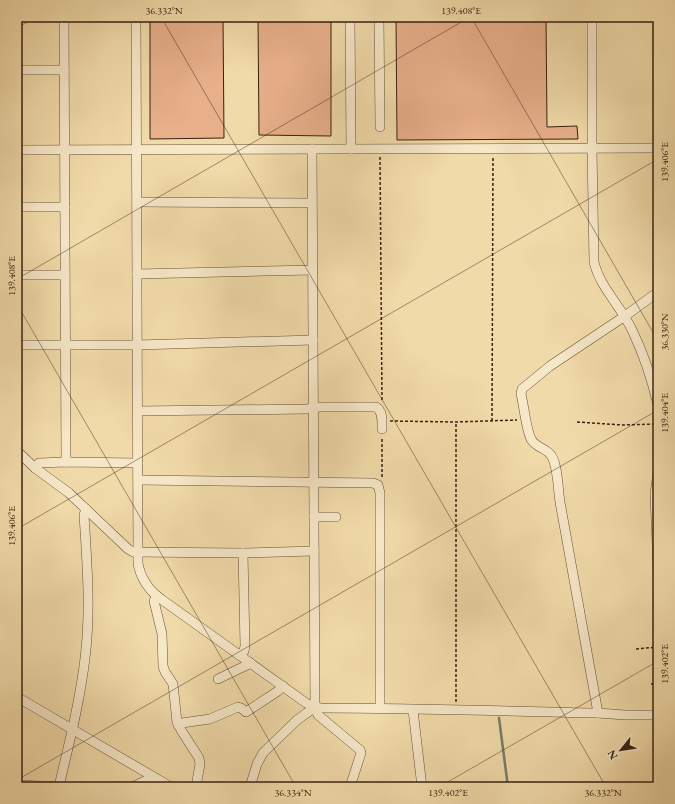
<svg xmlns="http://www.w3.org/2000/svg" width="675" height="804" font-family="'EB Garamond',serif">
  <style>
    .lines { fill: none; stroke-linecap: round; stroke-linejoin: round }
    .stream { stroke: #737d6f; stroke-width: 2.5 }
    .building { fill: #e7af8a; stroke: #382111 }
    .minor-casing { stroke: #664f37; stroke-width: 10 }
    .path { stroke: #382111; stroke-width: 1.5; stroke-dasharray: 3 2; stroke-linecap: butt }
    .minor { stroke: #f6e7c7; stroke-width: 9 }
    .ticks { fill: none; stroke: #382111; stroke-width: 1; stroke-opacity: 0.45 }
    .neatline { fill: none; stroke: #382111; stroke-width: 1.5 }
    .ticks-label { font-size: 10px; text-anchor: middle; fill: #382111 }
  </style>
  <rect width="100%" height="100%" fill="#f1daa9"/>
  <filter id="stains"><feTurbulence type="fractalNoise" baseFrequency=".005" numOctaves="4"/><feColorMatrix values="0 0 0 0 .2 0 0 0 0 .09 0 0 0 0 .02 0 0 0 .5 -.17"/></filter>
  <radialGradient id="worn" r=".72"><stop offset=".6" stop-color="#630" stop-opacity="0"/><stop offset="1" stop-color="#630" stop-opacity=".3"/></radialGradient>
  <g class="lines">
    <path class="stream" d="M 499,718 L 508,787"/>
  </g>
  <g class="building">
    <path d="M 150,17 L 223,17 L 224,138 L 150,139 Z"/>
    <path d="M 258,17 L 331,17 L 331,136 L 259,135 Z"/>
    <path d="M 396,17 L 546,17 L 547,127 L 577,126 L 578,139 L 397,140 Z"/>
  </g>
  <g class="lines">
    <defs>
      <g id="minor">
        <path d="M 64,17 L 66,462"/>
        <path d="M 136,17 L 138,563 C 140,577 149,591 161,599 L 306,703 L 315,707 L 321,708 C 413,708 506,711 598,713 L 625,715 L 658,715"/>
        <path d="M 350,17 L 351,149"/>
        <path d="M 379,17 L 380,127"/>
        <path d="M 592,17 L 592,148 L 594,262 C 600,288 622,307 633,332 C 644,355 652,380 658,405"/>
        <path d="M 17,70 L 64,70"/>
        <path d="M 312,149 L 315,707 L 318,715 L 360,750 L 361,753 L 350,787"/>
        <path d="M 17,150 L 658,148"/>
        <path d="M 137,202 L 312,203"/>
        <path d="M 17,207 L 65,207"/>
        <path d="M 137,274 L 313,270"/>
        <path d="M 17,275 L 65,275"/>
        <path d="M 17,345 L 137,345 L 313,340"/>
        <path d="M 138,411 L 307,409 L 320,407 L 376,407 C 383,411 382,421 382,429"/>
        <path d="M 17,451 L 35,468 L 69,493 L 128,549 L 133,552 L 243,553"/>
        <path d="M 35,468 L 39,463 L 66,462 L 138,463"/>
        <path d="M 658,472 L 655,494 L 658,570"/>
        <path d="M 138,480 L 373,483 L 378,485 L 380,493 L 380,708"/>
        <path d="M 314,517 L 336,517"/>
        <path d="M 157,596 L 154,601 L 162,634 L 163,666 L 165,672 L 173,684 L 177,722 L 181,730 L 199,758 L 200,764 L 196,787"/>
        <path d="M 240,655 L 244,651 L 245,646 L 243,553 L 314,551"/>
        <path d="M 218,679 L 247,665 L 249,662"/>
        <path d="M 17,697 L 171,787"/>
        <path d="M 413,710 L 422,787"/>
        <path d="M 598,713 L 560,502 C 558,491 558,462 550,454 C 545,448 535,447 531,439 C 526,429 524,406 521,394 L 522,389 L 550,366 L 625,316 L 658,292"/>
        <path d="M 178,725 L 182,723 L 210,719 L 238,707 L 241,708 L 246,712 L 278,691 L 283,686"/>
        <path d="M 17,785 L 66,787"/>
        <path d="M 59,786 C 69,744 80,701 85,658 C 91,611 87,562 84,515 L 86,509"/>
        <path d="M 132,787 L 153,777"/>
        <path d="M 250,787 L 257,764 L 263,753 L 297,720 L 315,707"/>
      </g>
    </defs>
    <use href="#minor" class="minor-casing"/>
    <g class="path">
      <path d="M 380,157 L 382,401"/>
      <path d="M 654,365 L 658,363"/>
      <path d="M 390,421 L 456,422 L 517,420"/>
      <path d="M 492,421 L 493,157"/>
      <path d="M 577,422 L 622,425 L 658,424"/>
      <path d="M 382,477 L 382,437"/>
      <path d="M 636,649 L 658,647"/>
      <path d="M 651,684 L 658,683"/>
      <path d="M 456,702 L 456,422"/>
      <path d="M 548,786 L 583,787"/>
    </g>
    <use href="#minor" class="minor"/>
  </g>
  <path class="ticks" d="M 161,17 L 606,787M 471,17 L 658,341M 17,28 L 36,17M 17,279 L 470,17M 17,304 L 296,787M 17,529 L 658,159M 17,780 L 658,410M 439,787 L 658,661"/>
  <rect width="675" height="804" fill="none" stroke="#f1daa9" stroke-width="44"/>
  <g transform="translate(621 750) rotate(240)" stroke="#f6e7c7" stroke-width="3" paint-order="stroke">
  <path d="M0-3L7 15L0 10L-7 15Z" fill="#382111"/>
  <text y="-6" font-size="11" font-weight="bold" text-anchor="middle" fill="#382111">N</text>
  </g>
  <rect x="22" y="22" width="631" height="760" class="neatline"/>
  <g class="ticks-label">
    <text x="164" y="14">36.332°N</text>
    <text x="461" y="14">139.408°E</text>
    <text transform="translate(664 162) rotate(-90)" y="4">139.406°E</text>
    <text transform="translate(11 276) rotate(-90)" y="4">139.408°E</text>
    <text transform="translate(664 332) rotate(-90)" y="4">36.330°N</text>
    <text transform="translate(664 413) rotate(-90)" y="4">139.404°E</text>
    <text transform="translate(11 526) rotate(-90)" y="4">139.406°E</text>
    <text transform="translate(664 664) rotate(-90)" y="4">139.402°E</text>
    <text x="293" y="796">36.334°N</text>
    <text x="448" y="796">139.402°E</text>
    <text x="603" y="796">36.332°N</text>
  </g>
  <rect width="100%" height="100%" filter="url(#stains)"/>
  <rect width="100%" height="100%" fill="url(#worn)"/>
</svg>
